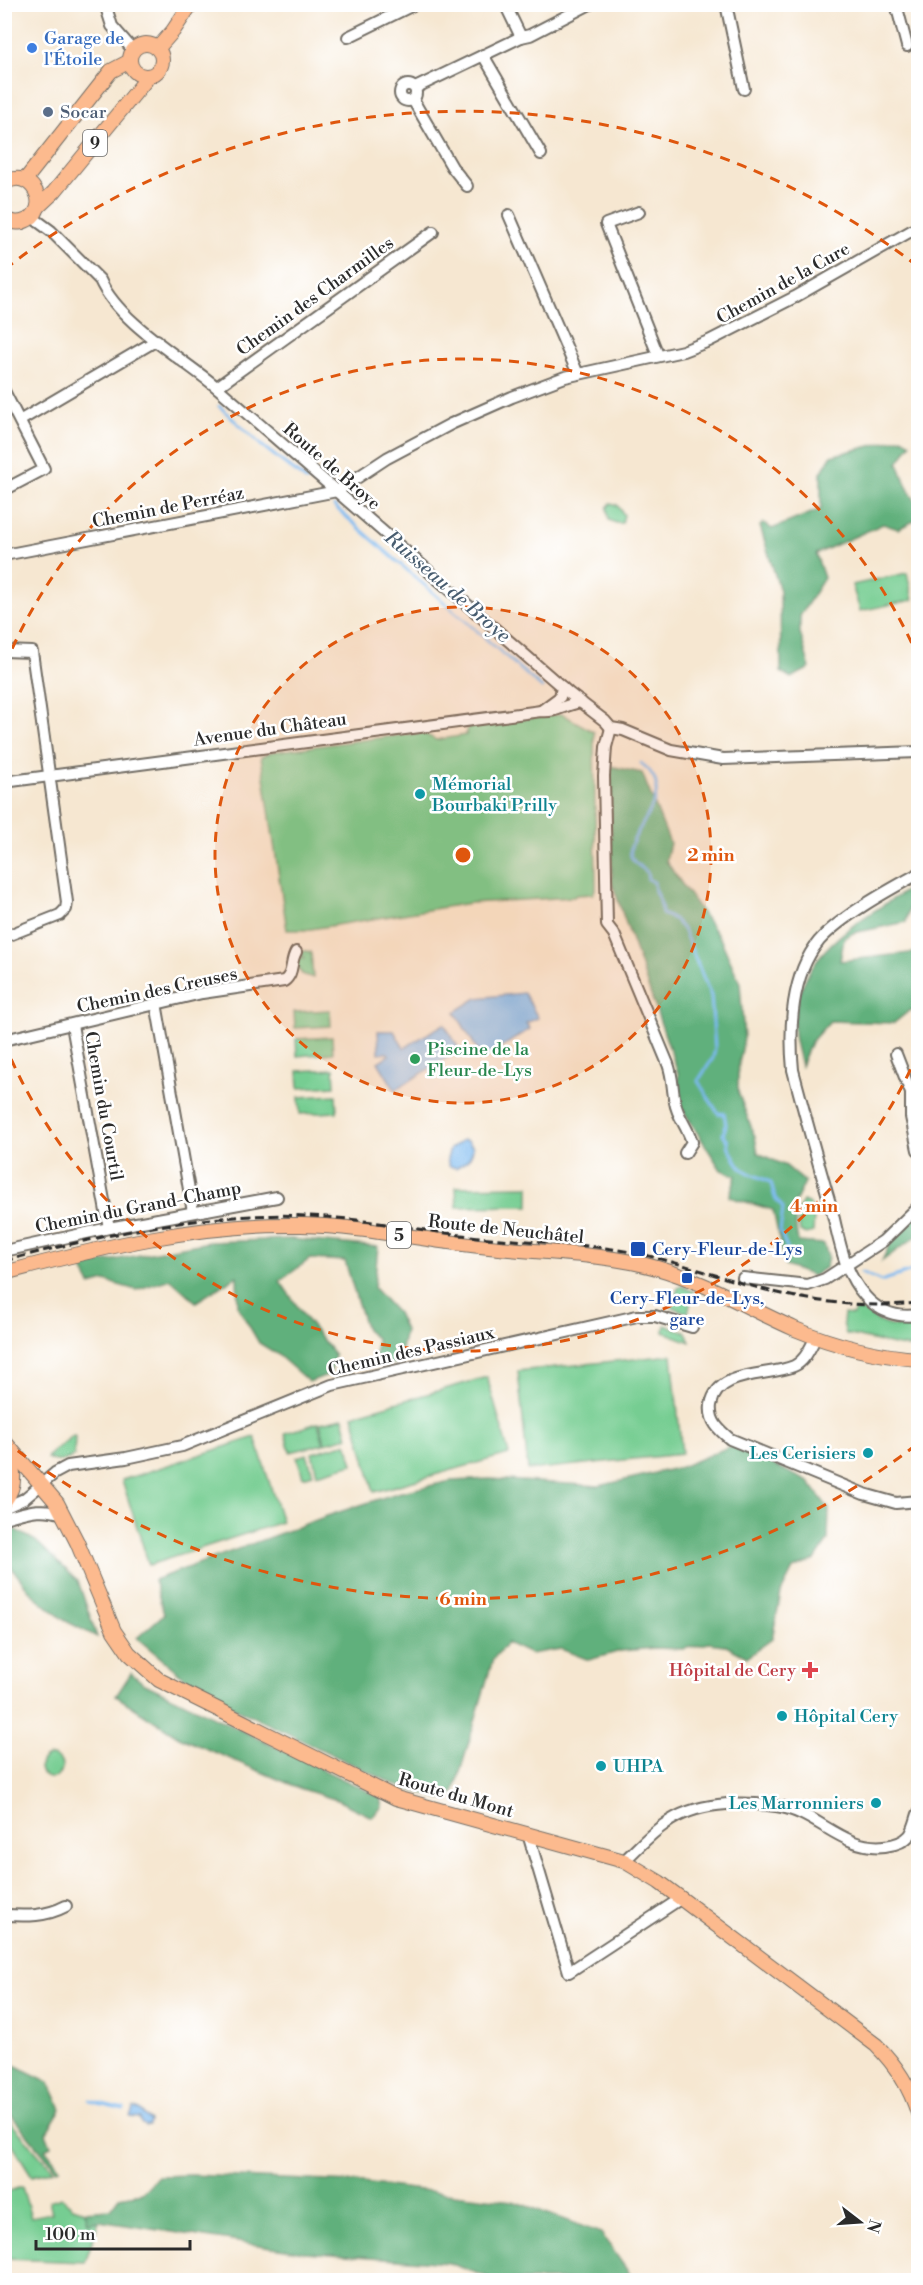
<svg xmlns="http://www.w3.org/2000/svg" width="923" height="2285" font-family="'Libre Bodoni',serif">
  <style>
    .green { fill: #76cd92; stroke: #507c5e; stroke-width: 1.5 }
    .forest { fill: #60b07c; stroke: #466e54; stroke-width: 1.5 }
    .water { fill: #7dbaf0; stroke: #54728e; stroke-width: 1.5 }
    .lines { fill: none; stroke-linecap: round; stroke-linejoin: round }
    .stream { stroke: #7dbaf0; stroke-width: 3 }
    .minor-casing { stroke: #726d65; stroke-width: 14 }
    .major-casing { stroke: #726d65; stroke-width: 16 }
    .minor { stroke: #fff; stroke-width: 10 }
    .major { stroke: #fcba8e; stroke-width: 14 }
    .rail { stroke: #2b2b2b; stroke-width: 3; stroke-dasharray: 9 4.5; stroke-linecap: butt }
    .ring { fill: none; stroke: #df570e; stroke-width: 3; stroke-dasharray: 10 8 }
    .shop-dot { fill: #3f7fe0; stroke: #fff; stroke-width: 2 }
    .service-dot { fill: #5c6f8a; stroke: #fff; stroke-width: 2 }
    .culture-dot { fill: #0f9aa8; stroke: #fff; stroke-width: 2 }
    .leisure-dot { fill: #2e9e5b; stroke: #fff; stroke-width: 2 }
    .transit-dot { fill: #1a4fb4; stroke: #fff; stroke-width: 2 }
    .health-dot { fill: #e0444e; stroke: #fff; stroke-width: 2 }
    .labels { text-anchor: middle; stroke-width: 5; stroke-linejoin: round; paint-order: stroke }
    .shield { fill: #fff; stroke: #6b6b6b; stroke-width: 1.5 }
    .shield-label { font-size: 16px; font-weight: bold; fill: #2b2b2b }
    .shop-label { font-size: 18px; fill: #366cbe; stroke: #fff; text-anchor: start }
    .service-label { font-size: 18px; fill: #4e5e75; stroke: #fff; text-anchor: start }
    .street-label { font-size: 18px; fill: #2b2b2b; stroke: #fff }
    .culture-label { font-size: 18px; fill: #0d838f; stroke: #fff; text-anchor: start }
    .leisure-label { font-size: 18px; fill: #27864d; stroke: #fff; text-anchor: start }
    .transit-label { font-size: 18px; fill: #164399; stroke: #fff; text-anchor: start }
    .health-label { font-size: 18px; fill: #be3a42; stroke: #fff; text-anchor: end }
    .water-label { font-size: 20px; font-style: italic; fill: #485d70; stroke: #fff }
    .centre { fill: #df570e; stroke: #fff; stroke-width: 3 }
    .ring-label { font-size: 18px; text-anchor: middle; font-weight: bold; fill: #df570e; stroke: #fff; stroke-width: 5; stroke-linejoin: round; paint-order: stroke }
  </style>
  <rect width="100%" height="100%" fill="#fff"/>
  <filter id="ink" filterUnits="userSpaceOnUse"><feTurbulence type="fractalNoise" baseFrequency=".0167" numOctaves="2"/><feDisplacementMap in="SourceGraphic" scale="12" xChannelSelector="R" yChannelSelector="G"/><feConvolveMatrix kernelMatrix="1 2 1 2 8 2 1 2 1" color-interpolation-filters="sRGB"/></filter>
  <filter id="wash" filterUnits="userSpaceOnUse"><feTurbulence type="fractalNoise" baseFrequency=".008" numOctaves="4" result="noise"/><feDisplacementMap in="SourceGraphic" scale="24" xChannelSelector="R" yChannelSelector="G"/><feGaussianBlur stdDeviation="1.35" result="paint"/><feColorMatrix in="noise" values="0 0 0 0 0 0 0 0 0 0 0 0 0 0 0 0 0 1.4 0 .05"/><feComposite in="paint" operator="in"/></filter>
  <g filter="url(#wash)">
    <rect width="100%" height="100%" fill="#f6e7d1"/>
    <g class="green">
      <path d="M 611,503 L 617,505 L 624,515 L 622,523 L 616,523 L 609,520 L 607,508 Z"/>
      <path d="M 907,573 L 913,600 L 860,611 L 852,585 Z"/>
      <path d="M 562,714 L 594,732 L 596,887 L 593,894 L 576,895 L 574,897 L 470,903 L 305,930 L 287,930 L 261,757 L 271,752 L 409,734 L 423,733 L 436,740 L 466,735 L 468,726 Z"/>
      <path d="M 305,951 L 311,952 L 313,978 L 302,974 L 296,966 L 298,955 L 303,959 L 304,957 L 299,954 Z"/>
      <path d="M 330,1010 L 331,1026 L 295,1028 L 294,1012 Z"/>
      <path d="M 332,1037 L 333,1053 L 297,1056 L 296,1039 Z"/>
      <path d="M 334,1069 L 335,1086 L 299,1088 L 298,1071 Z"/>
      <path d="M 336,1095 L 337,1112 L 300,1114 L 299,1097 Z"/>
      <path d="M 529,1186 L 529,1206 L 457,1207 L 456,1187 Z"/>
      <path d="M 803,1201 L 810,1204 L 814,1217 L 813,1232 L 806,1234 L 800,1231 L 797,1213 Z"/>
      <path d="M 682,1286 L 694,1292 L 688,1313 L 671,1307 L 678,1288 Z"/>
      <path d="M 855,1310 C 868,1310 873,1320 885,1324 C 895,1328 908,1327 918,1326 L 918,1348 L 898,1346 L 846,1334 L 843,1323 L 844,1314 L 853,1315 Z"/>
      <path d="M 665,1325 L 686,1332 L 690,1342 L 664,1332 Z"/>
      <path d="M 672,1355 L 682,1454 L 528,1470 L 518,1371 Z"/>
      <path d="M 487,1377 L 509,1454 L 374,1492 L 353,1415 Z"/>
      <path d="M 343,1418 L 348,1437 L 325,1443 L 320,1423 Z"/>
      <path d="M 318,1423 L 324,1444 L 290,1452 L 285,1433 Z"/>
      <path d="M 75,1436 L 74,1456 C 65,1461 57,1464 47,1458 C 50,1451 64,1445 70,1437 Z"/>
      <path d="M 255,1437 L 282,1522 L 149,1565 L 122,1480 Z"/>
      <path d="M 347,1443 L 353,1464 L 317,1474 L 312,1453 Z"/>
      <path d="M 307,1454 L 313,1474 L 303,1477 L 297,1457 Z"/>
      <circle cx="51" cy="1767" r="11"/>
      <path d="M 5,2116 L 53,2170 L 32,2176 L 5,2133 Z"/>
      <path d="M 22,2187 L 31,2217 L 52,2213 L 49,2201 L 61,2197 L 73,2207 L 85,2211 L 89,2223 L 99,2221 L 85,2262 L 5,2259 L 5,2192 Z"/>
    </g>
    <g class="forest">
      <path d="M 902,438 L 911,443 L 898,463 L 907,487 L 918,505 L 918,519 L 898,529 L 883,524 L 816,554 L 824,578 L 800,616 L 800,633 L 810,668 L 791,678 L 781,672 L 780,591 L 760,526 L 764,523 L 772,529 L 821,509 L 821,473 L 831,456 Z"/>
      <path d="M 610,766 L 642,773 L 670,843 L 666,861 L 721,940 L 740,983 L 744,1038 L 738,1070 L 738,1092 L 755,1137 L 758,1153 L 786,1166 L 805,1182 L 793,1207 L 798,1242 L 824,1244 L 828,1256 L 826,1267 L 813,1276 L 785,1266 L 773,1210 L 729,1197 L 736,1176 L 721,1170 L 679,1104 L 678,1073 L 612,883 Z"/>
      <path d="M 918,885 L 918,898 L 911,900 L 906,922 L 853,933 L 844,939 L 840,961 L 918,952 L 918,1009 L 909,1011 L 894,1023 L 830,1021 L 811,1042 L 801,1066 C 799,1056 795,1045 794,1034 C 792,956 852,925 909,889 Z"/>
      <path d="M 918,1214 L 918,1235 L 882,1261 L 891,1241 Z"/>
      <path d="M 291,1239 L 378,1247 L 374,1288 L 397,1313 L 405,1330 L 398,1364 L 374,1363 L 377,1339 L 366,1330 L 345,1261 L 310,1259 L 280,1281 L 306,1319 L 335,1355 L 330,1374 L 309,1382 L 277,1354 L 259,1343 L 238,1307 L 237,1276 L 196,1302 L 170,1279 L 136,1290 L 105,1281 L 90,1285 L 82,1266 L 209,1242 Z"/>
      <path d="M 733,1445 L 809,1482 L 829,1509 L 828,1540 L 815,1560 L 793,1569 L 781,1593 L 772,1639 L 747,1657 L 724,1645 L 709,1643 L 683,1649 L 654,1648 L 621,1651 L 589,1660 L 561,1649 L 530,1654 L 507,1643 L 493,1659 L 454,1793 L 446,1800 L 398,1786 L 203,1693 L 137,1638 L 164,1614 L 154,1580 L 327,1516 L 397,1493 L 451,1481 L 490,1479 L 599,1486 L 681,1467 Z"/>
      <path d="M 5,1525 L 7,1525 L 36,1541 L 78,1581 L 97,1637 L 64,1620 L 31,1593 L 5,1559 Z"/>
      <path d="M 131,1673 L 143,1683 L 380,1797 L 382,1807 L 372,1817 L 337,1800 L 299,1788 L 179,1737 L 116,1696 Z"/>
      <path d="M 4,2060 L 49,2082 L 61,2109 L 46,2133 L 51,2146 L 45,2149 L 60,2168 L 56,2169 L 5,2108 Z"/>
      <path d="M 192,2175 L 354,2182 L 513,2201 L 601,2233 L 634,2280 L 496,2280 L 449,2263 L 305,2252 L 99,2221 L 88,2223 L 85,2211 L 110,2209 L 119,2197 L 142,2193 L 158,2176 Z"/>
    </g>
    <g class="water">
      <path d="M 524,993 L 538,1018 L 526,1023 L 530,1029 L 483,1059 L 455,1012 L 477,998 Z"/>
      <path d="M 444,1024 L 460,1050 L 395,1090 L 378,1062 L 389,1055 L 388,1053 L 379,1053 L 378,1031 L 394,1031 L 404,1048 Z"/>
      <path d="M 463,1140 L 468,1141 L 473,1147 C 472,1159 465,1162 456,1168 L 449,1166 L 447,1159 L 450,1149 Z"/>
      <path d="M 133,2108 L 138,2109 L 150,2121 L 149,2125 L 145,2126 L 141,2123 L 140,2118 L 130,2117 Z"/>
    </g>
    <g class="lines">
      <g class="stream">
        <path d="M 219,406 L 261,445 L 307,481"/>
        <path d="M 334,506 L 542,688"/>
        <path d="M 641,763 C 644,766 649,769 651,773 C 674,802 618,840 633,860 C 636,865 643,868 647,872 L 648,879 L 654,882 L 655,891 L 661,904 L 662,914 L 674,919 L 683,929 L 711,996 L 715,1048 L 713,1058 L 698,1081 L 716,1110 L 719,1114 L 724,1113 L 726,1125 L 723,1135 L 728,1141 C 727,1147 730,1149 733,1155 C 742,1176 755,1173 771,1183 L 775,1198 L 783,1208 L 780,1232 L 788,1250"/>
        <path d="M 915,1253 L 918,1251"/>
        <path d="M 861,1272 L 881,1281 L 912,1271 L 918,1272"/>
        <path d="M 90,2101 L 124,2109"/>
      </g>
    </g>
  </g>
  <g filter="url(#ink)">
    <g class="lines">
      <defs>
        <g id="minor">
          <path d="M 105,4 L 112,26 L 133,50"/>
          <path d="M 505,4 L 521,37"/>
          <path d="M 726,4 L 744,89"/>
          <path d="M 896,4 L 907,46"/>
          <path d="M 348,37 L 415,4"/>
          <path d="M 483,55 L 541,154"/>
          <circle cx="408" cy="93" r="8"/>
          <path d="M 415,88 L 521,37 L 530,35 L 590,4"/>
          <path d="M 413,100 L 452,167 L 467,186"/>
          <path d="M 639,212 L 606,224 L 658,355"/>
          <path d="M 509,215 L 578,374"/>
          <path d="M 32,217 L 51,231 L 100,280 C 119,323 184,359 220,390 C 337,491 453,593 570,694 L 605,721 L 611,728 L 623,730 L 671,750 L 723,759 L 918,752"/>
          <path d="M 217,387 L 433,232"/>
          <path d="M 4,391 L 44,469 L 4,490"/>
          <path d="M 21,420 L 157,340"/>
          <path d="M 4,555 L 337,491 L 387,458 L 451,424 L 512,397 L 565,377 L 683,351 L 709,341 L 795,297 L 918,227"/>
          <path d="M 4,651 L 32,652 L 67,902 L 66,909 L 60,915 L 4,937"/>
          <path d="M 541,711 L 560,697 L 562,687"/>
          <path d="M 611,728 L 606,747 L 604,776 L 607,925 L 614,934 L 668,1064 C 673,1077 672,1089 675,1102 C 677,1116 688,1128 692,1142 L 685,1153"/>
          <path d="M 4,782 L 541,711 C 556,713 566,704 581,702"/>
          <path d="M 918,874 C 889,890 841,916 819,941 C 791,975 789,1029 793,1070 C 805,1116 818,1162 831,1207 C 839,1237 843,1272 865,1296 C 879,1312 898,1318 918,1315"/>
          <path d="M 156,1003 L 193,1212"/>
          <path d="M 72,1025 L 109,1228"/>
          <path d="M 4,1040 L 202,993 L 284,981 C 294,974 290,962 296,952"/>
          <path d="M 896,1054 L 911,1093 L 911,1117 L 918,1150"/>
          <path d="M 4,1251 L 109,1228 L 277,1197"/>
          <path d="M 743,1278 L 808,1285 L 825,1279 L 883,1241 L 918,1207"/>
          <path d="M 816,1337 C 810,1348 805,1361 794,1366 C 769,1377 717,1369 711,1405 C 709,1421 719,1430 730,1439 L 864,1494 L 896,1503 L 918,1501"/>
          <path d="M 4,1508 L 24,1499 L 55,1473 L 68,1466 L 126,1458 L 182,1446 L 332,1385 L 637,1316 L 655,1316 L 692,1327"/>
          <path d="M 4,1518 C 27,1512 40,1506 63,1514"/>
          <path d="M 528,1834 L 569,1972 L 680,1899"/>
          <path d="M 624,1861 C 637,1849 650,1834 665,1824 C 695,1802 740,1801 776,1806 C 817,1811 842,1851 885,1846 C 894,1845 904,1842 910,1835 C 914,1829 916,1820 918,1814"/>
          <path d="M 4,1915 C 27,1916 45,1917 66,1906"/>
        </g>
        <g id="major">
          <circle cx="146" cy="60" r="16"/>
          <path d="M 158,48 L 173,31 L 191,4"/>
          <path d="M 25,180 L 111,71 L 130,61"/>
          <path d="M 4,184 C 29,163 57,211 22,222 C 16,223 9,222 4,218"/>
          <path d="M 38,207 L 54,192 L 149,76"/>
          <path d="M 4,1273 C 102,1247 200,1223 301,1225 C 364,1226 427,1241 489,1247 C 545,1253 603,1253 657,1268 C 706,1282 749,1309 795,1329 C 834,1345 877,1356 918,1359"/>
          <path d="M 4,1441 L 57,1503 L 77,1542 L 114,1631 L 129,1653 L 159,1680 L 396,1798 L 624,1861 L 659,1882 L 876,2045 C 896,2065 910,2087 918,2113"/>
          <path d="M 4,1502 C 18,1484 14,1468 6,1448"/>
        </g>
      </defs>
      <use href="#minor" class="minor-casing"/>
      <use href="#major" class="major-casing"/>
      <use href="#minor" class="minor"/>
      <use href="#major" class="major"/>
      <path class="rail" d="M 4,1261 C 103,1235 205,1211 307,1216 C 365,1218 421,1231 479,1237 C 529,1242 581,1243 631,1252 C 677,1261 721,1278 766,1290 C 816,1303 867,1308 918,1303"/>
    </g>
  </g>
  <circle cx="463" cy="855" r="248" fill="#df570e" fill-opacity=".12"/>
  <g class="ring">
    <circle cx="463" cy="855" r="248"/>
    <path d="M918 1053A496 496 0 0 1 5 1045M5 665A496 496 0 0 1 918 657"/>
    <path d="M916 1445A744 744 0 0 1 5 1441M5 269A744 744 0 0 1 916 265"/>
  </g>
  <circle class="shop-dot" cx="32" cy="48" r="6"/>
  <circle class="service-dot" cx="48" cy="112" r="6"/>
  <g class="culture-dot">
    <circle cx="420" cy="794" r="6"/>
    <circle cx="868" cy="1453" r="6"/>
    <circle cx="782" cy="1716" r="6"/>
    <circle cx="601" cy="1766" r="6"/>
    <circle cx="876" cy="1803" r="6"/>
  </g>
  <circle class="leisure-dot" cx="415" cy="1059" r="6"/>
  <g class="transit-dot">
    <rect x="630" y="1241" width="16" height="16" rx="3"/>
    <rect x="681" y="1272" width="12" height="12" rx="3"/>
  </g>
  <path class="health-dot" d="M807 1661h6v6h6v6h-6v6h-6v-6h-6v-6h6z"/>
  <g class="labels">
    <g class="shield">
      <rect x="83" y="130" width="24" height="26" rx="4.5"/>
      <rect x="387" y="1222" width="24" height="26" rx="4.5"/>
    </g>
    <g class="shield-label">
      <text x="95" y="149">9</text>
      <text x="399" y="1241">5</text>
    </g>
    <g class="shop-label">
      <text x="44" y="44">Garage de<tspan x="44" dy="21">l'Étoile</tspan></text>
    </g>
    <g class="service-label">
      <text x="60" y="118">Socar</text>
    </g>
    <g class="street-label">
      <text transform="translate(783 283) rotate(-29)" y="6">Chemin de la Cure</text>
      <text transform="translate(315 296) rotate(-36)" y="6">Chemin des Charmilles</text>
      <text transform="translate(332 466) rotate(41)" y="6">Route de Broye</text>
      <text transform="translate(168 507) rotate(-11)" y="6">Chemin de Perréaz</text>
      <text transform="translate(270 729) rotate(-8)" y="6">Avenue du Château</text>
      <text transform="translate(157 990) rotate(-12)" y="6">Chemin des Creuses</text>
      <text transform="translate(104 1106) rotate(80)" y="6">Chemin du Courtil</text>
      <text transform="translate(138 1207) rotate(-11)" y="6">Chemin du Grand-Champ</text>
      <text transform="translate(506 1229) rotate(6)" y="6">Route de Neuchâtel</text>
      <text transform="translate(411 1351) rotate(-13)" y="6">Chemin des Passiaux</text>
      <text transform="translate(456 1795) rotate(16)" y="6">Route du Mont</text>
    </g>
    <g class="culture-label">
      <text x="432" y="790">Mémorial<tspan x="432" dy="21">Bourbaki Prilly</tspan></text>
      <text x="856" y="1459" text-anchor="end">Les Cerisiers</text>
      <text x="794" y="1722">Hôpital Cery</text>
      <text x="613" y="1772">UHPA</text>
      <text x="864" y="1809" text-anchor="end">Les Marronniers</text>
    </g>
    <g class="leisure-label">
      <text x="427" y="1055">Piscine de la<tspan x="427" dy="21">Fleur-de-Lys</tspan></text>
    </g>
    <g class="transit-label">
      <text x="652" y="1255">Cery-Fleur-de-Lys</text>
      <text x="687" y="1304" text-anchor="middle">Cery-Fleur-de-Lys,<tspan x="687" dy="21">gare</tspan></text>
    </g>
    <g class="health-label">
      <text x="796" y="1676">Hôpital de Cery</text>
    </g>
    <g class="water-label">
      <text transform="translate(448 586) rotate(41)" y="7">Ruisseau de Broye</text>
    </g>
  </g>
  <circle cx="463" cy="855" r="9" class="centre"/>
  <g class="ring-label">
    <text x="711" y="861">2 min</text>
    <text x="814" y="1212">4 min</text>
    <text x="463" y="1605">6 min</text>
  </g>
  <rect width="923" height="2285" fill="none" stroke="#fff" stroke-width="24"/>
  <g transform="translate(860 2222) rotate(107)" stroke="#ffffff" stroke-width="4.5" paint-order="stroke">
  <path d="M0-4.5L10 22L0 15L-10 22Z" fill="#2b2b2b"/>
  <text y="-9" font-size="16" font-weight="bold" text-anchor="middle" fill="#2b2b2b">N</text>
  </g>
  <path d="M36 2240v9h154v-9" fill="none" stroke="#2b2b2b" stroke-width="3"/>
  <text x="45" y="2240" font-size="18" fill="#2b2b2b" stroke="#ffffff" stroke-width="4.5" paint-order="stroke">100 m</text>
</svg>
